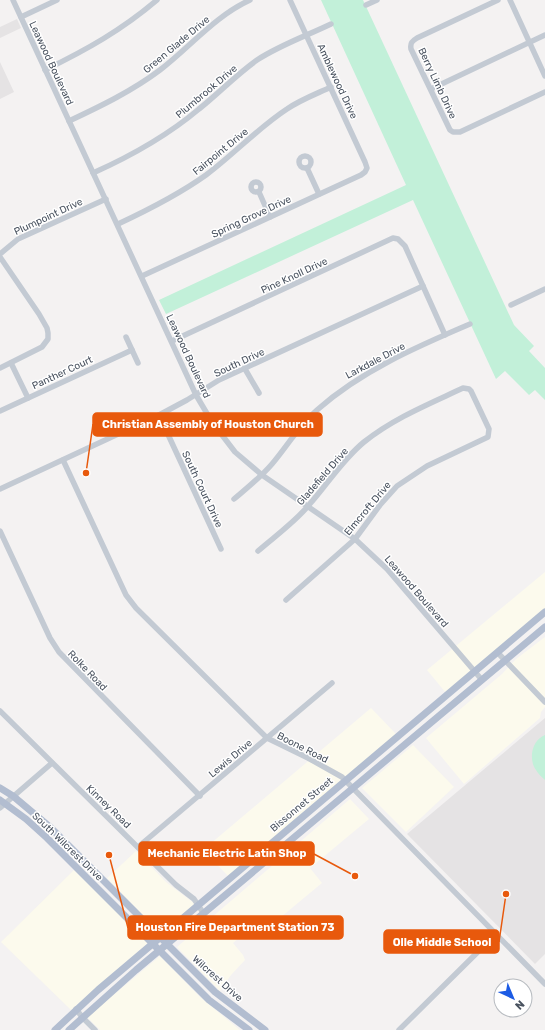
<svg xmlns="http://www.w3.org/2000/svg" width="545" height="1030" font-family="Rubik,sans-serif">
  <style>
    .commercial { fill: #fcfaed }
    .education { fill: #e5e3e4 }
    .green { fill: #c2f0d9 }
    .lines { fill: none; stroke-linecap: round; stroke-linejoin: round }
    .minor { stroke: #c3cad3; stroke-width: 5.5 }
    .major { stroke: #b2bdd0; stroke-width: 7 }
    .labels { text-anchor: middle; stroke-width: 3; stroke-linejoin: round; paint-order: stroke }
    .street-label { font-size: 10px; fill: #49525f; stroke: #fff }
    .leader { fill: none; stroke: #e8590c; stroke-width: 1.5 }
    .callout-dot { fill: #e8590c; stroke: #fff; stroke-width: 1.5 }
    .callout { fill: #e8590c; stroke: #e8590c; stroke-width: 1.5 }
    .callout-label { font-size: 11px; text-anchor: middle; font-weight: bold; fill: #fff }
  </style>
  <rect width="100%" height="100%" fill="#f4f2f2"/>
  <g class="commercial">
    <path d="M 545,572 L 545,609 L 446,693 L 427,670 Z"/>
    <path d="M 545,637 L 545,707 L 541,712 L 540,718 L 464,784 L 426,738 L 502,674 L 516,659 Z"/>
    <path d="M 371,708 L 396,734 L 229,877 L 203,850 Z"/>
    <path d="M 413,745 L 454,787 L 406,832 L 362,788 Z"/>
    <path d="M 350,799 L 369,819 L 310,868 L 322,883 L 269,927 L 261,919 L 233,943 L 243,955 L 245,960 L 231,975 L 220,991 L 177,947 Z"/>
    <path d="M 136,851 L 166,882 L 195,904 L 161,934 L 107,878 Z"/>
    <path d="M 74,870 L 148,943 L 71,1010 L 1,942 Z"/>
    <path d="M 160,956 L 200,997 L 240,1030 L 100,1030 L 87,1017 Z"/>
  </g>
  <g class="education">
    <path d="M 17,19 L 21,28 L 0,38 L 0,27 Z"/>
    <path d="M 0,62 L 14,92 L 0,99 Z"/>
    <path d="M 545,718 L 545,954 L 535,964 L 407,834 Z"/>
  </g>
  <g class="green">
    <path d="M 321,0 L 363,0 L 514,325 L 534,346 L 529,351 L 545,368 L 545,400 L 535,390 L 529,395 L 505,371 L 496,379 L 413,200 L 166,314 L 159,300 L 406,185 Z"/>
    <path d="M 545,735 L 545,780 C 542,777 538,774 536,770 C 528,759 532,740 545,735 Z"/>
  </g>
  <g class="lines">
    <g class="minor">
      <path d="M 13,0 L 196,395 L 212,422 L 235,452 L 262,475 L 355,539 L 387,569 L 482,680"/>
      <path d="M 498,0 L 417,38 C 412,41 410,43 411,49 L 450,130 L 453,132 L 460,132 L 545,92"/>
      <path d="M 510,0 L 545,76"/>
      <path d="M 366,5 L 377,0"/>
      <path d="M 21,17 L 57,0"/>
      <path d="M 45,70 C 86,50 122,30 157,0"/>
      <path d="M 431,89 L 545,35"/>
      <path d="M 69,121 C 101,106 132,91 160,70 C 190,47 215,16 250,0"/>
      <circle cx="305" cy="162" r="6"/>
      <path d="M 307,168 L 319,194"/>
      <path d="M 93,173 C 131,156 167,136 199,109 C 219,93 236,75 257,60 C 280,45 306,36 331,24"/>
      <circle cx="256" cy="187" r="5"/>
      <path d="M 259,192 L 270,217"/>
      <path d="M 118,224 C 148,210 178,195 206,175 C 234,154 258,128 287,109 C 300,100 316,94 331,87"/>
      <path d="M 0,254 L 18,239 L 106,199"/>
      <path d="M 0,257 L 39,314 L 47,328 L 48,333 L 48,339 L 42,347 L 0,368"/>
      <path d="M 142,276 L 361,175 L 365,172 L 367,168 L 365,162 L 290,0"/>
      <path d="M 511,305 L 545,289"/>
      <path d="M 126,337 L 138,363"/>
      <path d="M 172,341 L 393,238 L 398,239 L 405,246 L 445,335"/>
      <path d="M 11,363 L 28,398"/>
      <path d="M 245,369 L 259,393"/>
      <path d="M 0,411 L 132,350"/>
      <path d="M 159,415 L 221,549"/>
      <path d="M 63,460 L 126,595 L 136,608 L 267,738 L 308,758 L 342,777 L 545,984"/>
      <path d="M 0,489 L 159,415 L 187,400 L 219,380 L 423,286"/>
      <path d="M 234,499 C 247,488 261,477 272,464 C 287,446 299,426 317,410 C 361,371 416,347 470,324"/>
      <path d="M 0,531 L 50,638 L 59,652 L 200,796"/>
      <path d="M 258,551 C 274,537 295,522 308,506 C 327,485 342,460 364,442 C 394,418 429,404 463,388 L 469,389 L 471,391 L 489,429 L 488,437 L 427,466 L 397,486 L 380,505 L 355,539 L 286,600"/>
      <path d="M 498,653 L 545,702"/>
      <path d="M 0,711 L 176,885 L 194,899 L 204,914"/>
      <path d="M 0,808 L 52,763"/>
      <path d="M 138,847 L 332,683"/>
      <path d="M 76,1009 L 82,1017 L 95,1030"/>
      <path d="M 399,1030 L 496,934"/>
    </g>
    <g class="major">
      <path d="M 0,788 L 13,796 L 51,828 L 215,992 L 265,1030"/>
      <path d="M 0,800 L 26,819 L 47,838 L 209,1000 L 249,1030"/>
      <path d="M 55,1030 L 98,990 L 545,612"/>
      <path d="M 69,1030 L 136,970 L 545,627"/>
    </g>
  </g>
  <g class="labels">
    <g class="street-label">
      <text transform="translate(176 44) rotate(-40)" y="4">Green Glade Drive</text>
      <text transform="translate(52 63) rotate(65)" y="4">Leawood Boulevard</text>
      <text transform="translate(338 81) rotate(65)" y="4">Amblewood Drive</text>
      <text transform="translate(438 83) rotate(65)" y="4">Berry Limb Drive</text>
      <text transform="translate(206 91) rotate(-40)" y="4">Plumbrook Drive</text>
      <text transform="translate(220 151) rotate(-39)" y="4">Fairpoint Drive</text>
      <text transform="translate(48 216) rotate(-25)" y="4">Plumpoint Drive</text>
      <text transform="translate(251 216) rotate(-25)" y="4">Spring Grove Drive</text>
      <text transform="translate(294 275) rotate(-25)" y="4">Pine Knoll Drive</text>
      <text transform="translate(189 356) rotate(65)" y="4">Leawood Boulevard</text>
      <text transform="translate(375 360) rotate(-28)" y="4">Larkdale Drive</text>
      <text transform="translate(239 362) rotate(-25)" y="4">South Drive</text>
      <text transform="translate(62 372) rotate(-25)" y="4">Panther Court</text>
      <text transform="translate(322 476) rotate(-49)" y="4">Gladefield Drive</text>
      <text transform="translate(203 489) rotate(65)" y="4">South Court Drive</text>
      <text transform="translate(367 508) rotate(-50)" y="4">Elmcroft Drive</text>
      <text transform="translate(417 591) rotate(49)" y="4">Leawood Boulevard</text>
      <text transform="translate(88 670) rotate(46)" y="4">Rolke Road</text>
      <text transform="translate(303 747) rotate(27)" y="4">Boone Road</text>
      <text transform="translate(230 758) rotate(-40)" y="4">Lewis Drive</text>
      <text transform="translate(301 804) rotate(-40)" y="4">Bissonnet Street</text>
      <text transform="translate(109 806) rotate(44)" y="4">Kinney Road</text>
      <text transform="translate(68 846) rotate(44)" y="4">South Wilcrest Drive</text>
      <text transform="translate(218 978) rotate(42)" y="4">Wilcrest Drive</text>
    </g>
  </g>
  <path class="leader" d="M86 473L93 424M355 876L314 854M109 855L128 928M506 894L499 942"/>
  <g class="callout-dot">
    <circle cx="86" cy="473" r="4"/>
    <circle cx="355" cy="876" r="4"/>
    <circle cx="109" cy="855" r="4"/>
    <circle cx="506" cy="894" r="4"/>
  </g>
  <g class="callout">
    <rect x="93" y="413" width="229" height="23" rx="4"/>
    <rect x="139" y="842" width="175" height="23" rx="4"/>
    <rect x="128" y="916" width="215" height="23" rx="4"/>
    <rect x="384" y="930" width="115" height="23" rx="4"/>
  </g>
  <g class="callout-label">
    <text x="208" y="428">Christian Assembly of Houston Church</text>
    <text x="227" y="857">Mechanic Electric Latin Shop</text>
    <text x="235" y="931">Houston Fire Department Station 73</text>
    <text x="442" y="946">Olle Middle School</text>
  </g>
  <g transform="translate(513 998) rotate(136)"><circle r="19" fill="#ffffff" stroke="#b6babf"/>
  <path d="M0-3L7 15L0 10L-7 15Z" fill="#1c5be4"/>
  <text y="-6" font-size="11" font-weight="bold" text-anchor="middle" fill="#49525f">N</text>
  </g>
</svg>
